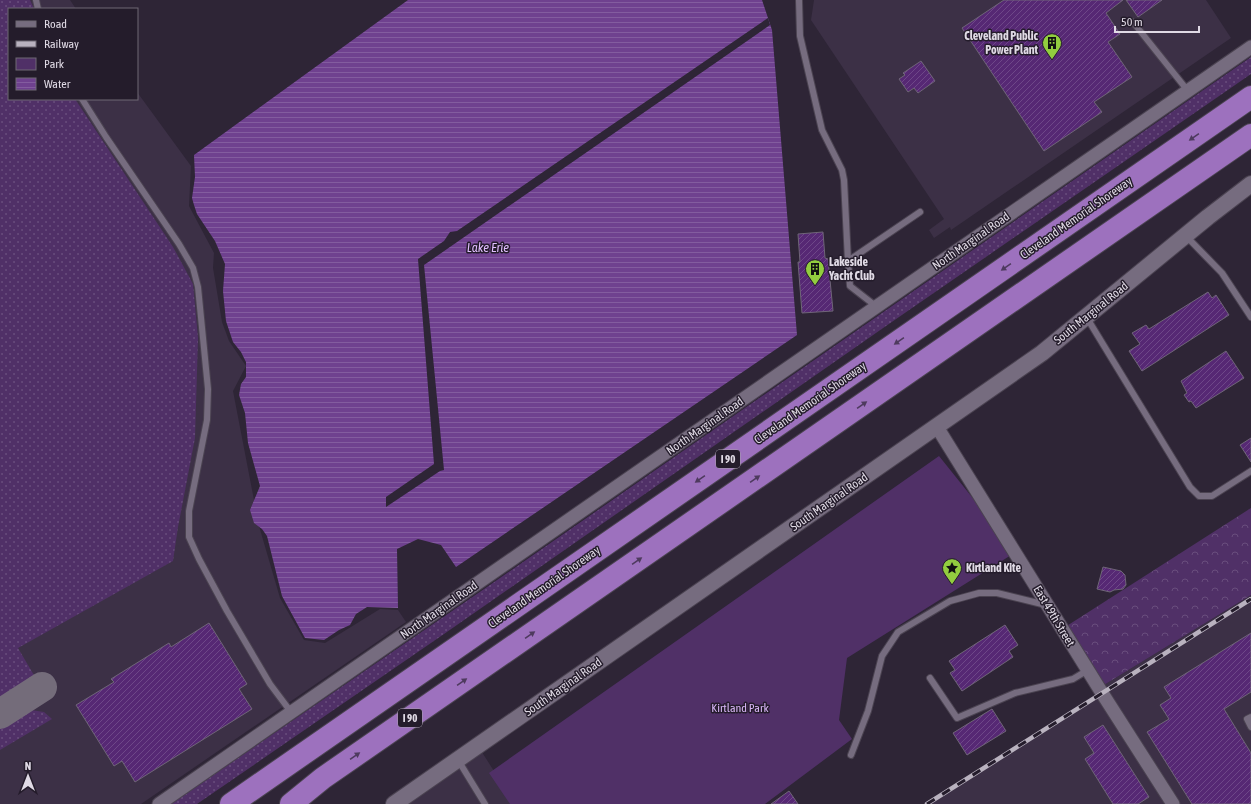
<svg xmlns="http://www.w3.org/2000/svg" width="1251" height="804" font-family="'Asap Condensed',sans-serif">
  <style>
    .built { fill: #3c3046 }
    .grass { fill: url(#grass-dots) }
    .forest { fill: url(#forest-crowns) }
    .park { fill: #503067 }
    .water { fill: url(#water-rules) }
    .pier { fill: #2e2536 }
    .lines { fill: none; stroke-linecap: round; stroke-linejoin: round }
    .taxiway { stroke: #746c7a; stroke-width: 30 }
    .building { fill: url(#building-hatch); stroke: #6f6578 }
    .service-casing { stroke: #4b4351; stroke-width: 8 }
    .minor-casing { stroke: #4b4351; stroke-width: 15 }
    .tertiary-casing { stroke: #4b4351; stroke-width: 18 }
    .motorway-casing { stroke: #4b4351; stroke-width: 24 }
    .service { stroke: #766c7f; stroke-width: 6 }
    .minor { stroke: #766c7f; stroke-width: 13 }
    .tertiary { stroke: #766c7f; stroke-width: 16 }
    .motorway { stroke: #9d71be; stroke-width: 22 }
    .rail-casing { stroke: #b9b2bf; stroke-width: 4.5 }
    .rail { stroke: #241c2b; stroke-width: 3; stroke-dasharray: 9; stroke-linecap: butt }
    .oneway { fill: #4e3a5e }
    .labels { text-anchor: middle; stroke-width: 3; stroke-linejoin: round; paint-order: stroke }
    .shield { fill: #241c2b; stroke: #a8a1ad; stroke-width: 1 }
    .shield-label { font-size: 11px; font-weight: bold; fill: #e0dae5 }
    .poi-label { font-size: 12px; font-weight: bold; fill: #e0dae5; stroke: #241c2b; text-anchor: start }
    .street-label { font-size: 12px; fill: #e0dae5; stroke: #241c2b }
    .park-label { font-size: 12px; fill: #d8b5f5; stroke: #241c2b }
    .water-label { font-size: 13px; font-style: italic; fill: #e1befe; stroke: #241c2b }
  </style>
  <defs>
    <pattern id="grass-dots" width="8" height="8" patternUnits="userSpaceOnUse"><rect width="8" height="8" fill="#503067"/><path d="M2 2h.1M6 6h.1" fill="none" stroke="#694d7d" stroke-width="1.8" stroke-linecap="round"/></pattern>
    <pattern id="forest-crowns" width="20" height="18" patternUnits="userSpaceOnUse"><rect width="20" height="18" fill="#503067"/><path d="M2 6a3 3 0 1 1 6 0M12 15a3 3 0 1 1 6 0" fill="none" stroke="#694d7d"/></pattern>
    <pattern id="water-rules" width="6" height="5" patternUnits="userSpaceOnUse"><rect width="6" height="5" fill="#6f418f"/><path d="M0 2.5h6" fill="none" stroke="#835c9f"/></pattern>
    <pattern id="building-hatch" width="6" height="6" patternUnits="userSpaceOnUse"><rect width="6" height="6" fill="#562874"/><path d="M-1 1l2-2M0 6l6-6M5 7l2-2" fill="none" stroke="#6e4788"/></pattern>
  </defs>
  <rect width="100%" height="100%" fill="#2e2536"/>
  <g class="built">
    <path d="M 0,0 L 70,0 L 76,9 L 9,9 L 9,99 L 137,99 L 137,92 L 191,166 L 189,206 L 214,253 L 213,268 L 222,322 L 229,341 L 246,366 L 233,391 L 259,526 L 280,598 L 304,640 L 325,643 L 380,609 L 398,610 L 406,622 L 141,804 L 0,804 Z"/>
    <path d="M 814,0 L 1206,0 L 1231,38 L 951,230 L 950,227 L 934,238 L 929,230 L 944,219 L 811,20 Z"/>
    <path d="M 1251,595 L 1251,804 L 927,804 L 1101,694 L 1099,688 Z"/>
    <path d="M 478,746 L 515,804 L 394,804 Z"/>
  </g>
  <g class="grass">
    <path d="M 0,0 L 30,0 L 34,9 L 9,9 L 9,99 L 75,99 L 173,247 L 193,284 L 198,338 L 195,438 L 178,527 L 173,561 L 18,648 L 35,677 L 0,698 Z"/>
    <path d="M 1251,57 L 1251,74 L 886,326 L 444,634 L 197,804 L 171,804 L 487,587 Z"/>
    <path d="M 24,709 L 44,712 L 52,719 L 0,750 L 0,723 Z"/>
  </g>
  <path class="forest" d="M 1251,508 L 1251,595 L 1099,688 L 1062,629 Z"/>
  <path class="park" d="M 939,456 L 1016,552 L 847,658 L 839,720 L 852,739 L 765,804 L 510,804 L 489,773 Z"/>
  <path class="water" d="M 408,0 L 762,0 L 772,30 L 797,335 L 456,567 L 441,545 L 418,539 L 397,549 L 398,608 L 367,607 L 356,614 L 350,625 L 339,630 L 324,640 L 305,638 L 282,596 L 267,536 L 262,529 L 254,523 L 250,510 L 260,486 L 248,443 L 245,413 L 239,395 L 241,384 L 246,377 L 246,362 L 241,352 L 233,342 L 226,321 L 223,291 L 225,264 L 215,241 L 197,214 L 194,205 L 192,198 L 195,177 L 194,155 Z"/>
  <path class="pier" d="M 768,18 L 770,25 L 424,265 L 444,470 L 440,471 L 386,507 L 386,497 L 434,464 L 418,259 L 444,241 L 450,232 L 457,231 Z"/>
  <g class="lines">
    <path class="taxiway" d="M 0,714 L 42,687"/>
  </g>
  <g class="building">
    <path d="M 1004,0 L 1123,0 L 1106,13 L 1120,34 L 1108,42 L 1132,77 L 1094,102 L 1102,112 L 1044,151 L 962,28 Z"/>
    <path d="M 1126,0 L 1162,0 L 1138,17 Z"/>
    <path d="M 921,61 L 935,81 L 918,93 L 914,88 L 908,92 L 899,79 L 905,75 L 903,73 Z"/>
    <path d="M 823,232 L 825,258 L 828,259 L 833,311 L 802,313 L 798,262 L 800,262 L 798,234 Z"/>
    <path d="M 1208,292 L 1212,298 L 1216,295 L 1229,315 L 1142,371 L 1129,351 L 1140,344 L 1132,333 L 1146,325 L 1149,329 Z"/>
    <path d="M 1226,351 L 1244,378 L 1196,408 L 1191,401 L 1189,402 L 1184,395 L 1187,393 L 1181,381 Z"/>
    <path d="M 1251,438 L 1251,462 L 1240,445 Z"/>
    <path d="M 1103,567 L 1121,571 L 1125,575 L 1126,585 L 1123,589 L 1114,590 L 1110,592 L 1097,589 Z"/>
    <path d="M 209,623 L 247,684 L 239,689 L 252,709 L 135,782 L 122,761 L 114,766 L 76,705 L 114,682 L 111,679 L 169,643 L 171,647 Z"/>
    <path d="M 1005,625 L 1018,645 L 1009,651 L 1013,657 L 962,691 L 950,673 L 955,670 L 949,661 Z"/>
    <path d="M 1251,633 L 1251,692 L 1224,709 L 1251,753 L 1251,804 L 1192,804 L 1147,732 L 1169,719 L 1160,705 L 1171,698 L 1164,687 Z"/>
    <path d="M 992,709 L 1006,731 L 967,755 L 953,733 Z"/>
    <path d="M 1103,725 L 1149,797 L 1138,804 L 1113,804 L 1085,759 L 1094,753 L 1084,737 Z"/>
    <path d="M 789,791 L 798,804 L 771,804 Z"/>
  </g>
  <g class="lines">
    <defs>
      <g id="service">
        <path d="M 36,0 L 38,9"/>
        <path d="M 799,0 L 800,36 L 822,130 L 842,170 L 844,180 L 848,261"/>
        <path d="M 1133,22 L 1188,91"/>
        <path d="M 82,99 L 106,137 L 179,244 L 193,268 L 198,287 L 208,389 L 207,420 L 189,511 L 189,537 L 199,559 L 227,611 L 270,684 L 291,712"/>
        <path d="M 1186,236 L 1222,273 L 1251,317"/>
        <path d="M 877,307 L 850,286 L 848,261 L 920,212"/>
        <path d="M 1087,318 L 1190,487 L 1199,496 L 1212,496 L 1251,471"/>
        <path d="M 930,678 L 957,718 L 1015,693 L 1073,679 L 1088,670"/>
        <path d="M 1251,717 L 1247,719 L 1251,727"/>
        <path d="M 851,755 L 868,711 L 882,656 L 898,632 L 950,601 L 979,593 L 997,593 L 1046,605"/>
        <path d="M 458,760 L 485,804"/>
      </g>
      <g id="minor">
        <path d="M 937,427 L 1102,693 L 1173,804"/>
        <path d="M 159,804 L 1251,47"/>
      </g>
      <path id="tertiary" d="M 394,804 L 1042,353 L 1208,217 L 1251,184"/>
      <g id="motorway">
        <path d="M 231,804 L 1251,97"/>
        <path d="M 291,804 L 323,778 L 1251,135"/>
      </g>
    </defs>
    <use href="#service" class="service-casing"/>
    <use href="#minor" class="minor-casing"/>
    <use href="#tertiary" class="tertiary-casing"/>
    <use href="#motorway" class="motorway-casing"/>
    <use href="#service" class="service"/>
    <use href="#minor" class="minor"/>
    <use href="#tertiary" class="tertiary"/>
    <use href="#motorway" class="motorway"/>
    <defs>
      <path id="rail" d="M 927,804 L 1251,599"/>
    </defs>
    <use href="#rail" class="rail-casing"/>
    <use href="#rail" class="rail"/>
  </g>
  <defs><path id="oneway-solid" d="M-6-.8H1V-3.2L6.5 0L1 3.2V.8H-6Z"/></defs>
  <g class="oneway">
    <use href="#oneway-solid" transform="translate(1194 137) rotate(145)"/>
    <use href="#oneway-solid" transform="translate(1006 267) rotate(145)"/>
    <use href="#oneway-solid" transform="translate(899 341) rotate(145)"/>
    <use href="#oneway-solid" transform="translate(862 405) rotate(-35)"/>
    <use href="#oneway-solid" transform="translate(700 479) rotate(145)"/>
    <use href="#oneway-solid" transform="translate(755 479) rotate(-35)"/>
    <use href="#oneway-solid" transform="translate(637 561) rotate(-35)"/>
    <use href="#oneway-solid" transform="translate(530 635) rotate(-35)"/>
    <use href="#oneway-solid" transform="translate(462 682) rotate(-35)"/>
    <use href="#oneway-solid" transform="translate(355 756) rotate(-35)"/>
  </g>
  <defs>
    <symbol id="building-pin" viewBox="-11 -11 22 30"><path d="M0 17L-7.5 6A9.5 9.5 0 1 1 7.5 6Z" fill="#92cd3f" stroke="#241c2b"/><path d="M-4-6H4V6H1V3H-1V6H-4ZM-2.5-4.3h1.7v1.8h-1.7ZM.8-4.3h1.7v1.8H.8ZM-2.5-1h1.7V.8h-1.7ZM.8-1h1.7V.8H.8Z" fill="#111"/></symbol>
    <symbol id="sight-pin" viewBox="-11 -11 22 30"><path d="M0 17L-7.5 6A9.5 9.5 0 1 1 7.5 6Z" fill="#92cd3f" stroke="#241c2b"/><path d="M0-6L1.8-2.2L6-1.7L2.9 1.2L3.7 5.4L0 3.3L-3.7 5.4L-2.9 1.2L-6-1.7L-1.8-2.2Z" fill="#111"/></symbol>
  </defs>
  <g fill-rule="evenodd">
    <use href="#building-pin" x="1041" y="32" width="22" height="30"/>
    <use href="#building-pin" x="804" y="258" width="22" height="30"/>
    <use href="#sight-pin" x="941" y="557" width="22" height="30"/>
  </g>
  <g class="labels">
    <g class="shield">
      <rect x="716" y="450" width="24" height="18" rx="3"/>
      <rect x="398" y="709" width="24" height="18" rx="3"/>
    </g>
    <g class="shield-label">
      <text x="728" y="463">I 90</text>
      <text x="410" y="722">I 90</text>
    </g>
    <g class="poi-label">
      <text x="1038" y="40" text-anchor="end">Cleveland Public<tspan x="1038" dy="14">Power Plant</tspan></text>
      <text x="829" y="266">Lakeside<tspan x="829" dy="14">Yacht Club</tspan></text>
      <text x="966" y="572">Kirtland Kite</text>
    </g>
    <g class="street-label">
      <text transform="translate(1076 218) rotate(-35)" y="4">Cleveland Memorial Shoreway</text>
      <text transform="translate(971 241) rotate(-35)" y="4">North Marginal Road</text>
      <text transform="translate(1091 313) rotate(-39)" y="4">South Marginal Road</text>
      <text transform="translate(810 403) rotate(-35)" y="4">Cleveland Memorial Shoreway</text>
      <text transform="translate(705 426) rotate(-35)" y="4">North Marginal Road</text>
      <text transform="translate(829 502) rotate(-35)" y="4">South Marginal Road</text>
      <text transform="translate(544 587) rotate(-35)" y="4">Cleveland Memorial Shoreway</text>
      <text transform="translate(439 610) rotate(-35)" y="4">North Marginal Road</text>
      <text transform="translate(1054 616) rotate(59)" y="4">East 49th Street</text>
      <text transform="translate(563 687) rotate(-35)" y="4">South Marginal Road</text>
    </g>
    <g class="park-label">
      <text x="740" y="712">Kirtland Park</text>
    </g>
    <g class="water-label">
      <text x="488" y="252">Lake Erie</text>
    </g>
  </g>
  <rect x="8" y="8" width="130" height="92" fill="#241c2b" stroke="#6f6875"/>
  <rect x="16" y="21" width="20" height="6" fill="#766c7f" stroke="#6f6875"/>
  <text x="44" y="28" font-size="12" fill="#e0dae5">Road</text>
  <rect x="16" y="41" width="20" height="6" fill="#b9b2bf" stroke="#6f6875"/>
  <text x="44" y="48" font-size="12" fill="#e0dae5">Railway</text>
  <rect x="16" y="58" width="20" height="12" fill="#503067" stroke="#6f6875"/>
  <text x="44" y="68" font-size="12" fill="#e0dae5">Park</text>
  <rect x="16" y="78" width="20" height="12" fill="url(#water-rules)" stroke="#6f6875"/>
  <text x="44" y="88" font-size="12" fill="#e0dae5">Water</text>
  <g transform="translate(28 776)" stroke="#241c2b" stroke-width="3" paint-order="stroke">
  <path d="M0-3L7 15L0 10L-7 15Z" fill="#e0dae5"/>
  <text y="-6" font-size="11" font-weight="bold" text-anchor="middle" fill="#e0dae5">N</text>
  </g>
  <path d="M1115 26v6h84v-6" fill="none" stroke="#e0dae5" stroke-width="2"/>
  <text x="1121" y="26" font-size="12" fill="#e0dae5" stroke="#241c2b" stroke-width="3" paint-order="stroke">50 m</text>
</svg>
